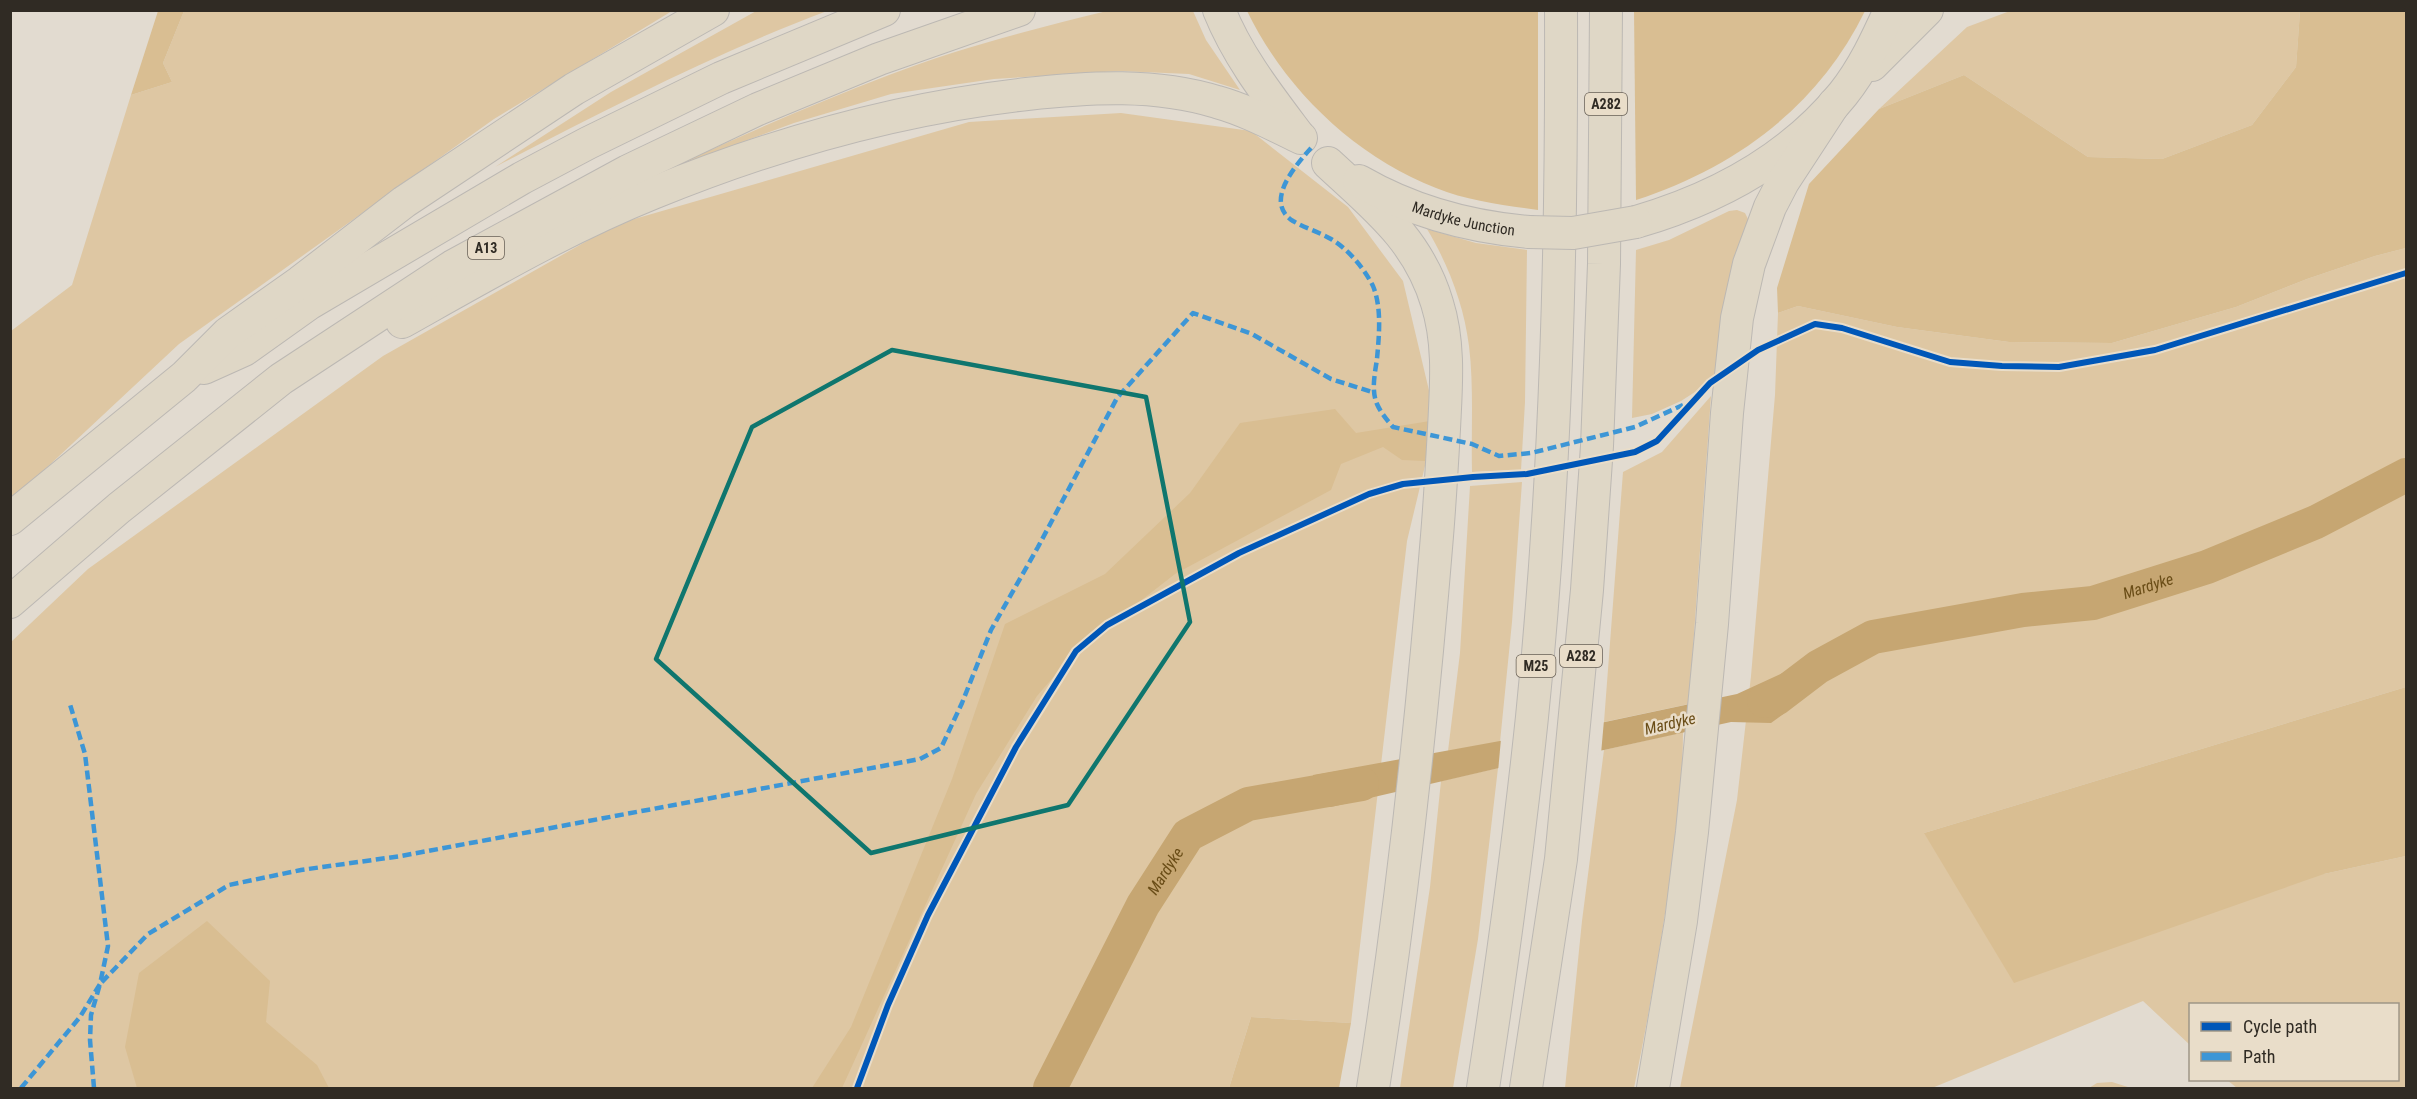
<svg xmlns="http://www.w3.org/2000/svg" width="2417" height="1099" font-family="'Roboto Condensed',sans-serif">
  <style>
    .green { fill: #dec7a3 }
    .forest { fill: #d9be92 }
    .water { fill: #c6a672 }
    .pier { fill: #e2dbd0 }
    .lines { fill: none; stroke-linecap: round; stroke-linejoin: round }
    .river { stroke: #c6a672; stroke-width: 34 }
    .highway-casing { stroke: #bcb8b3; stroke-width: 34 }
    .highway { stroke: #dfd7c6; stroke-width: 32 }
    .highway-bridge-casing { stroke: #bcb8b3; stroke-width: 34; stroke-linecap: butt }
    .highway-bridge { stroke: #dfd7c6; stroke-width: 32 }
    .quiet { stroke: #3d96d6; stroke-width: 4.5; stroke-dasharray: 9 4.5; stroke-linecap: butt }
    .cycleway-casing { stroke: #e9ddc9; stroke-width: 10 }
    .cycleway { stroke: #0057b8; stroke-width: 6 }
    .marked { fill: none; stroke: #0f766e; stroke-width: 4.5; stroke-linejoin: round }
    .labels { text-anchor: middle; stroke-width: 5; stroke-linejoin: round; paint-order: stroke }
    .shield { fill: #e9ddc9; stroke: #686056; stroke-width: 1.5 }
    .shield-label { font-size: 14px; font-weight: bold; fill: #302b24 }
    .street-label { font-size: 15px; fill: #302b24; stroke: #e9ddc9 }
    .water-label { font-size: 16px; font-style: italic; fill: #6a4d17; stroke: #e9ddc9 }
  </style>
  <rect width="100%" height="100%" fill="#e2dbd0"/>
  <g class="green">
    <path d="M 758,10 L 827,11 C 712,54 604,111 495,167 L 611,92 Z"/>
    <path d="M 184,11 L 672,11 L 494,119 L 179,344 L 11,501 L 11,331 L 72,285 L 131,95 L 172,82 L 163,63 Z"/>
    <path d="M 1107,11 L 1193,11 L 1206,40 L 1240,90 L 1189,74 L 1119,71 L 994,79 L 891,94 L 794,123 L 667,170 C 740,136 813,104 889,75 C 959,48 1033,29 1107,11 Z"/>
    <path d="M 2010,11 L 2300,11 L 2296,67 L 2252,125 L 2162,159 L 2088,157 L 1964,75 L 1879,109 L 1967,27 Z"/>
    <path d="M 1121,113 L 1251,131 L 1348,207 L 1403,281 L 1436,420 L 1407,541 L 1351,1023 L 1251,1017 L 1229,1088 L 11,1088 L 11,642 L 88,569 L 383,356 L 617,224 L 969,122 Z"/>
    <path d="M 1737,210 L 1745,213 L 1749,221 L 1726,364 L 1695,392 L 1681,401 L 1652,414 L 1632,418 L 1636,250 L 1669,240 L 1729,211 Z"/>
    <path d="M 1427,229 L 1476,243 L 1527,250 L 1525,402 L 1521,470 L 1472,472 C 1471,432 1474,386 1469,346 C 1464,305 1448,264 1427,229 Z"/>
    <path d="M 2406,248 L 2406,687 L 1924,833 L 2324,874 L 2406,856 L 2406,1088 L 2237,1088 L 2227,1080 L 2398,1080 L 2398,1004 L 2190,1004 L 2190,1045 L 2143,1001 L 1932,1088 L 1680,1088 L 1737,800 L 1751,676 L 1775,395 L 1778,313 L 1798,306 L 1897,327 L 2009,342 L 2112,343 L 2236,307 L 2307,279 L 2375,256 Z"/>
    <path d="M 1711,396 L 1689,704 L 1604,722 L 1623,472 L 1662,452 Z"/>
    <path d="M 1522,482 L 1512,622 L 1500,742 L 1448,751 L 1460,653 L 1470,486 Z"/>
    <path d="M 1683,732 C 1683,776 1677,820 1672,864 C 1662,940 1649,1014 1634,1088 L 1565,1088 L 1582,921 L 1604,750 Z"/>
    <path d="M 1498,768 L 1478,939 L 1453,1088 L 1400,1088 L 1430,887 L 1441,781 Z"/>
    <path d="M 2112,1082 L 2131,1088 L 2089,1088 L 2097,1083 Z"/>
  </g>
  <g class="forest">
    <path d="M 158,11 L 184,11 L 163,63 L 172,82 L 131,95 Z"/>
    <path d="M 1247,11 L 1538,11 L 1538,210 C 1503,205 1468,201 1436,188 C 1354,156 1285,89 1247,11 Z"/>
    <path d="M 1634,11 L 1634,10 L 1865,11 C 1818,107 1736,167 1636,200 Z"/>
    <path d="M 2300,11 L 2406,11 L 2406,248 L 2375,256 L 2307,279 L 2236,307 L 2112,343 L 2009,342 L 1897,327 L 1798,306 L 1778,313 L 1777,288 L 1809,184 L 1879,109 L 1964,75 L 2088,157 L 2162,159 L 2252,125 L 2296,67 Z"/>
    <path d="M 1335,409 L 1356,433 L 1436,420 L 1425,461 L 1402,460 L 1383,447 L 1341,464 L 1331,490 L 1175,574 L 1076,651 L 1037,696 L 976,794 L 842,1088 L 812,1088 L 851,1027 L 952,779 L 1005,624 L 1105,574 L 1190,493 L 1240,423 Z"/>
    <path d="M 2406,687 L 2406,856 L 2324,874 L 2014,983 L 1924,833 Z"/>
    <path d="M 207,921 L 270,981 L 266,1022 L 317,1065 L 329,1088 L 137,1088 L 125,1047 L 139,973 Z"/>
    <path d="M 1251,1017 L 1351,1023 L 1339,1088 L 1229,1088 Z"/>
  </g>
  <path class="water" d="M 1800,665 L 1804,691 L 1782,715 L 1771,723 L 1731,722 L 1604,750 L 1499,768 L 1331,807 L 1316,805 L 1313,775 L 1605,722 L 1737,694 Z"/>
  <path class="pier" d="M 1604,720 L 1601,754 L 1498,772 L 1501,739 Z"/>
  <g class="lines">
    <g class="river">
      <path id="s1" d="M 1764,701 L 1776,699 L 1818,667 L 1873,637 L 2023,610 L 2093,603 L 2207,567 L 2316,522 L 2406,475"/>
      <path id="s2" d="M 1050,1088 L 1143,905 L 1188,835 L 1248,804 L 1362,784"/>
    </g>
    <defs>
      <g id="highway">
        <path d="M 1219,10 C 1238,57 1268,95 1298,135"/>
        <path d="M 1872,65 L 1927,10"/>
        <path d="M 1328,163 C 1374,206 1418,239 1437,303 C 1450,344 1446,387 1444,429 C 1442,464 1440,500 1437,536 C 1422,721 1402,905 1373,1088"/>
        <path id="s3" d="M 1359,181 C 1411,211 1470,227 1529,232"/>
        <path d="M 1636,222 C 1715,199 1790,159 1843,94 C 1863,69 1877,39 1890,10"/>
        <path d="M 402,322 C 484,276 566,228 653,193 C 773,144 899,108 1027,94 C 1090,87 1155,83 1217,102 C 1246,110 1274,125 1301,138"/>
        <path d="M 204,368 L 244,350 L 310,303 L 522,178 L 588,143 L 721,78 L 884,10"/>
        <path d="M 10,519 L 184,377 L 228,333 L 300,282 L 404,202 L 574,89 L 713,10"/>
        <path d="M 10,602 L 119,508 L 281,379 L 453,266 L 628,171 L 758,109 L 879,59 L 1019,10"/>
        <path d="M 1483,1088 C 1502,965 1519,841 1532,717 C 1556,482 1562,246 1561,10"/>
        <path d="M 1526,1088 L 1561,859 L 1587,590 L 1597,446 L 1604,264 L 1606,10"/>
        <path d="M 1653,1088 L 1681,921 L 1692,832 L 1712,624 L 1727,413 L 1737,318 L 1749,264 L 1770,207 L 1783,182 L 1834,104"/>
      </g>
    </defs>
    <use href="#highway" class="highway-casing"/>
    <use href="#highway" class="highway"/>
    <defs>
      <path id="highway-bridge" d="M 1529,232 L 1573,233 L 1636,222"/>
    </defs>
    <use href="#highway-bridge" class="highway-bridge-casing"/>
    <use href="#highway-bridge" class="highway-bridge"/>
    <g class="quiet">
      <path d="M 1311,148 C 1296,165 1263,202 1293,221 C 1305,228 1319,232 1331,239 C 1348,249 1364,268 1373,286 C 1382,308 1379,336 1377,359 C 1375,373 1371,390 1377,404 C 1381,413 1387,420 1393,427 L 1472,444 L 1499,456 L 1531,453 L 1635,427 L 1683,405"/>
      <path d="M 21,1088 L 80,1017 L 100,984 L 108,946 L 85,754 L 69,701"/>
      <path d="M 94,1088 L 90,1040 L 91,1015 L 100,984 L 148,934 L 229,885 L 301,870 L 401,856 L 920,759 L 941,748 L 962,703 L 991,630 L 1038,547 L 1117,398 L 1193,313 L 1252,334 L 1331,379 L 1375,393"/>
    </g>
    <defs>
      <path id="cycleway" d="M 857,1088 L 888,1005 L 928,915 L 1016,747 L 1076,651 L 1107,625 L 1239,553 L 1369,494 L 1403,484 L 1473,477 L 1527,474 L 1635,452 L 1657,441 L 1710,383 L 1758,350 L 1815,324 L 1842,328 L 1950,362 L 2002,366 L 2059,367 L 2155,350 L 2406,273"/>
    </defs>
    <use href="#cycleway" class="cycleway-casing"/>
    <use href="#cycleway" class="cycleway"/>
  </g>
  <path class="marked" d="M 892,350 L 1146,397 L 1190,622 L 1068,805 L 871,853 L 656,659 L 752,427 Z"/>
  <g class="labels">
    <g class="shield">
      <rect x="1585" y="93" width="42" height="22" rx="4.5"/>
      <rect x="468" y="237" width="36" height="22" rx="4.5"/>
      <rect x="1560" y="645" width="42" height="22" rx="4.5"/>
      <rect x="1516.5" y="655" width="39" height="22" rx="4.5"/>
    </g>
    <g class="shield-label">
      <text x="1606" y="109">A282</text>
      <text x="486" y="253">A13</text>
      <text x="1581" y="661">A282</text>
      <text x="1536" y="671">M25</text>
    </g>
    <g class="street-label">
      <text dy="5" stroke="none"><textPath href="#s3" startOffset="112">Mardyke Junction</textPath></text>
    </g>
    <g class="water-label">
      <text dy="6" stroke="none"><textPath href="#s1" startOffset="408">Mardyke</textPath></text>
      <text transform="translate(1670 723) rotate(-13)" y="6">Mardyke</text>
      <text dy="6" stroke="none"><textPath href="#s2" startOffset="246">Mardyke</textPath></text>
    </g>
  </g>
  <rect width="2417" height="1099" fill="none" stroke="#302b24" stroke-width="24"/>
  <rect x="2189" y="1003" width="210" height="78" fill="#e9ddc9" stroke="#9f9687" stroke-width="1.5"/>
  <rect x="2201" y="1022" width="30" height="9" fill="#0057b8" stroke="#9f9687" stroke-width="1.5"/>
  <text x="2243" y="1033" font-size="18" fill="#302b24">Cycle path</text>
  <rect x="2201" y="1052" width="30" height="9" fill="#3d96d6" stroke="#9f9687" stroke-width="1.5"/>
  <text x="2243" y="1063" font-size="18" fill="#302b24">Path</text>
</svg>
